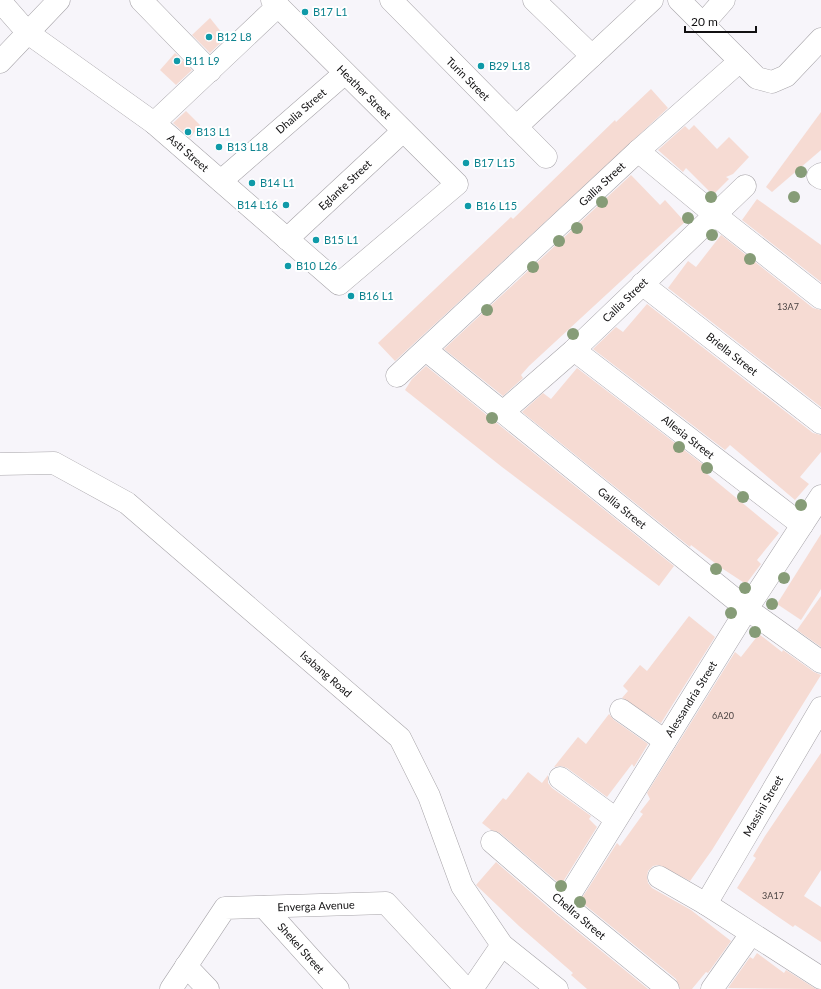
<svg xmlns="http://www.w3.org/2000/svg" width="821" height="989" font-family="Lato,sans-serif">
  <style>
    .building { fill: #f6dbd3 }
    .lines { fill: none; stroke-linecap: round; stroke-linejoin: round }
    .minor-casing { stroke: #a7a4a9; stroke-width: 23 }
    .minor { stroke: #fff; stroke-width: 22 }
    .tree { fill: #869c77 }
    .culture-dot { fill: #0f9aa8; stroke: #fff; stroke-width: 1.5 }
    .labels { text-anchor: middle; stroke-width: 4; stroke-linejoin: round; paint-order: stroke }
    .number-label { font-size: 9px; fill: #4a4342 }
    .culture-label { font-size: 11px; fill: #0d838f; stroke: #fff; text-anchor: start }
    .street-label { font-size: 11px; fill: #111011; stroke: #fff }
  </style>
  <rect width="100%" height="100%" fill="#f7f5fa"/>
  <g class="building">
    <path d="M 210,18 L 226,38 L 210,53 L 192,35 Z"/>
    <path d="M 175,53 L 192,70 L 176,85 L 160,70 Z"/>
    <path d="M 651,89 L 668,108 L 395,361 L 378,343 L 511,217 L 513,219 L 615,120 L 616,122 Z"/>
    <path d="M 186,111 L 200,125 L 190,138 L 173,123 Z"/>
    <path d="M 821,112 L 821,150 L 772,192 L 766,187 Z"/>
    <path d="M 694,125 L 717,149 L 729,137 L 749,157 L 733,174 L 726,177 L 729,179 L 713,195 L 686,168 L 683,172 L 658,150 L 685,126 L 689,130 Z"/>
    <path d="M 631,175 L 660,205 L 665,200 L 685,222 L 529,366 L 521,375 L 523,378 L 503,396 L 444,349 Z"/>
    <path d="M 757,199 L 821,245 L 821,282 L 742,220 Z"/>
    <path d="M 721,235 L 813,308 L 821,310 L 821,407 L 668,288 L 688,261 L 696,267 Z"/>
    <path d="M 647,304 L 813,433 L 821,435 L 821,452 L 800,477 L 809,484 L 795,500 L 730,445 L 725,450 L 593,349 L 616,327 L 623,332 Z"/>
    <path d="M 426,366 L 674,566 L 659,586 L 502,467 L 405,390 L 412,379 Z"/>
    <path d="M 577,368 L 709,469 L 706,473 L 779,533 L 757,560 L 761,564 L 746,584 L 723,569 L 691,545 L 690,547 L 522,412 L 543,393 L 551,399 Z"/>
    <path d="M 821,534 L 821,589 L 801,620 L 777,604 Z"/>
    <path d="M 821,596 L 821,647 L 797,630 Z"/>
    <path d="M 689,616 L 715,637 L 661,723 L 622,698 L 628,691 L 623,686 L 640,665 L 647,671 Z"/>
    <path d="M 759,634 L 782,652 L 783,650 L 814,672 L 821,675 L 712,850 L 690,881 L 659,865 L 653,866 L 648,871 L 647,877 L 648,883 L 652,888 L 691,910 L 731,941 L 708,973 L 706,972 L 692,989 L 680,989 L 676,979 L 580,901 L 617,843 L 620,846 L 643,814 L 640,812 L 650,799 L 647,793 L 735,652 L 741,657 Z"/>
    <path d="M 609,714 L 614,720 L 648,744 L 634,767 L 632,764 L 607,797 L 567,768 L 561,766 L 554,767 L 578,737 L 586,744 Z"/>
    <path d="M 821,753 L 821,870 L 804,896 L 821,907 L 821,942 L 795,925 L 793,927 L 774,914 L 737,888 L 756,858 L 753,856 L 765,836 Z"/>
    <path d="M 528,772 L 542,783 L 548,775 L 548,783 L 552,788 L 591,816 L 589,819 L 597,827 L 561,885 L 500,833 L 491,830 L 482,823 L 503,798 L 506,800 Z"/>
    <path d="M 496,862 L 556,914 L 648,989 L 587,989 L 571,975 L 573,973 L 519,926 L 476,885 Z"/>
    <path d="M 757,953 L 784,973 L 786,970 L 816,989 L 728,988 L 750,957 L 753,959 Z"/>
  </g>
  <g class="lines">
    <defs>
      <g id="minor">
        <path d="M 141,0 L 210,71"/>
        <path d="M 391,0 L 546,157"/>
        <path d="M 534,0 L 592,56"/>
        <path d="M 679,0 L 757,78 L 772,82 L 786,76 L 821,39"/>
        <path d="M 0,1 L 28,33 L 154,123 L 339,284 L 457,184 L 272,0"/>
        <path d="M 703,24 L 724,0"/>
        <path d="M 0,62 L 59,0"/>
        <path d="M 154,123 L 278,6"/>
        <path d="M 516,127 L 652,0"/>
        <path d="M 638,151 L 714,214 L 821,298"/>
        <path d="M 821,174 L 818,176 L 821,178"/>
        <path d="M 221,181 L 345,73"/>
        <path d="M 287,239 L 403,131"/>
        <path d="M 642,284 L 821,423"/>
        <path d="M 426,350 L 747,609 L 821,662"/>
        <path d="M 574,350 L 802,525"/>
        <path d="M 397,376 L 638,151 L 740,61"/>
        <path d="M 503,412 L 574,350 L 745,186"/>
        <path d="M 0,464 L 54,463 L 127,503 L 400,738 L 429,796 L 462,886 L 502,945 L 557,989"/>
        <path d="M 621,710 L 665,741"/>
        <path d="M 560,778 L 616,819"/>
        <path d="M 492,842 L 564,904 L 668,989"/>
        <path d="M 659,877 L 706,904 L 821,978"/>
        <path d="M 564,904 L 747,609 L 821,496"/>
        <path d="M 706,904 L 821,708"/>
        <path d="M 264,907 L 338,989"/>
        <path d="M 186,966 L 208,989"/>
        <path d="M 171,989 L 225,908 L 386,903 L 466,989"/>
        <path d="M 472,989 L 502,945"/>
        <path d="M 712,989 L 751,934"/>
      </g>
    </defs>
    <use href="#minor" class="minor-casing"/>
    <use href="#minor" class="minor"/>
  </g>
  <g class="tree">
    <circle cx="801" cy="172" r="6"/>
    <circle cx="711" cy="197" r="6"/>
    <circle cx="794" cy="197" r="6"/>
    <circle cx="602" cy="202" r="6"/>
    <circle cx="688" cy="218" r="6"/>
    <circle cx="577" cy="228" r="6"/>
    <circle cx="712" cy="235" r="6"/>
    <circle cx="559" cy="241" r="6"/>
    <circle cx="750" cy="259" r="6"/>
    <circle cx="533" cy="267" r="6"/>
    <circle cx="487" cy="310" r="6"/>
    <circle cx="573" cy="334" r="6"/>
    <circle cx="492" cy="418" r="6"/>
    <circle cx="679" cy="447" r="6"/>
    <circle cx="707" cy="468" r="6"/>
    <circle cx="743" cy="497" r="6"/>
    <circle cx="801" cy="505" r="6"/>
    <circle cx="716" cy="569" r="6"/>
    <circle cx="784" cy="578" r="6"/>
    <circle cx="745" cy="588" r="6"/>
    <circle cx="772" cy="604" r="6"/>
    <circle cx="731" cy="613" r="6"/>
    <circle cx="755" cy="632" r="6"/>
    <circle cx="561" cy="886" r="6"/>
    <circle cx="580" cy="902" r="6"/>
  </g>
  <g class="culture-dot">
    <circle cx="305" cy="12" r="4"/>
    <circle cx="209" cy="37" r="4"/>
    <circle cx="177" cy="61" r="4"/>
    <circle cx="481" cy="66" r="4"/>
    <circle cx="188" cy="132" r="4"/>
    <circle cx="219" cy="147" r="4"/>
    <circle cx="466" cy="163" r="4"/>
    <circle cx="252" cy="183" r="4"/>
    <circle cx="286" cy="205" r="4"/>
    <circle cx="468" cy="206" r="4"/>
    <circle cx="316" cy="240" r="4"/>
    <circle cx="288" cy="266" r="4"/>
    <circle cx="351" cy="296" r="4"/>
  </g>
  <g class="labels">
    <g class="number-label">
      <text x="788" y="310">13A7</text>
      <text x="723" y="719">6A20</text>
      <text x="773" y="899">3A17</text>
    </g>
    <g class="culture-label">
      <text x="313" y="16">B17 L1</text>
      <text x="217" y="41">B12 L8</text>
      <text x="185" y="65">B11 L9</text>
      <text x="489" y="70">B29 L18</text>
      <text x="196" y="136">B13 L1</text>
      <text x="227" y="151">B13 L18</text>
      <text x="474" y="167">B17 L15</text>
      <text x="260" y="187">B14 L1</text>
      <text x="278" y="209" text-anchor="end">B14 L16</text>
      <text x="476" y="210">B16 L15</text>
      <text x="324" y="244">B15 L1</text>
      <text x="296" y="270">B10 L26</text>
      <text x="359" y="300">B16 L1</text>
    </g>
    <g class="street-label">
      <text transform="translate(468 79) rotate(45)" y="4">Turin Street</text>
      <text transform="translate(364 92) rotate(45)" y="4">Heather Street</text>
      <text transform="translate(301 111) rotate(-41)" y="4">Dhalia Street</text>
      <text transform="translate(188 153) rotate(41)" y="4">Asti Street</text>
      <text transform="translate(602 184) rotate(-43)" y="4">Gallia Street</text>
      <text transform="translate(345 185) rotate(-43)" y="4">Eglante Street</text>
      <text transform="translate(625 300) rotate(-44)" y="4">Callia Street</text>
      <text transform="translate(732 354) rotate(38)" y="4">Briella Street</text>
      <text transform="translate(688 437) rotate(38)" y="4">Allesia Street</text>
      <text transform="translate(622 508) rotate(39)" y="4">Gallia Street</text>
      <text transform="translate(326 674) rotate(41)" y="4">Isabang Road</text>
      <text transform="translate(691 699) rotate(-58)" y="4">Alessandria Street</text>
      <text transform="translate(763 806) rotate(-60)" y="4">Massini Street</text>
      <text transform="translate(316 906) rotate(-2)" y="4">Enverga Avenue</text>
      <text transform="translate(579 916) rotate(40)" y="4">Chellra Street</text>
      <text transform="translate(301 948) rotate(48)" y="4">Shekel Street</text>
    </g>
  </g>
  <path d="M685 26v6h71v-6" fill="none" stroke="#111011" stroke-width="2"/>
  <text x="691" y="26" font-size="12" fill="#111011" stroke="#ffffff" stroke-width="3" paint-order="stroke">20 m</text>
</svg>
